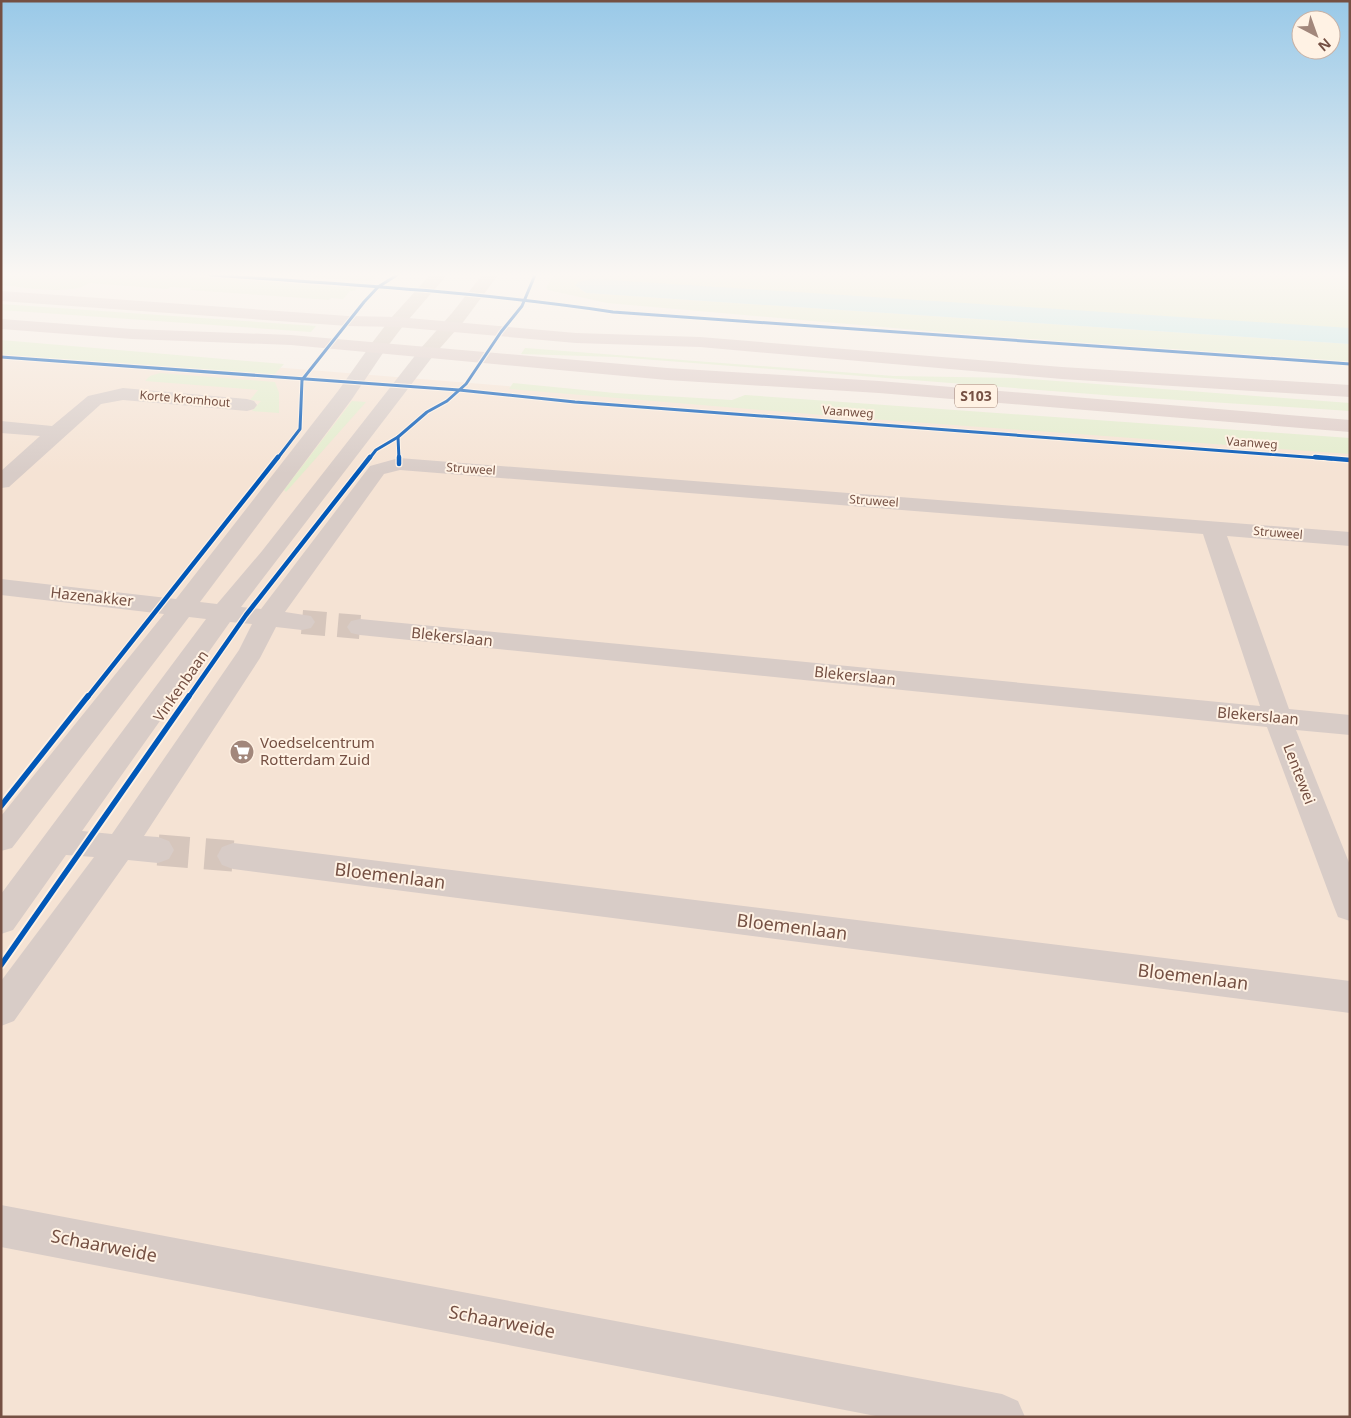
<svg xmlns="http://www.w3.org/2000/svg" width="1351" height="1418" font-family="'Noto Sans',sans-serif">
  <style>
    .residential { fill: #f5e3d4 }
    .green { fill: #e3eccd }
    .water { fill: #c4e8e8 }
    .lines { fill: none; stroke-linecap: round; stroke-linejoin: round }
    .minor-tunnel-far1 { stroke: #d6c6bc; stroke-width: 24; stroke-dasharray: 24 12; stroke-linecap: butt }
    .minor-tunnel { stroke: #d6c6bc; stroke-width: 31; stroke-dasharray: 31 16; stroke-linecap: butt }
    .minor { fill: #d8ccc7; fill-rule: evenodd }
    .major { fill: #dacdc3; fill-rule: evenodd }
    .highway { fill: #decdc8; fill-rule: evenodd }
    .cycleway-far2-casing { stroke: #fff2e4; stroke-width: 5 }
    .cycleway-far1-casing { stroke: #fff2e4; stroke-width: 7 }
    .cycleway-casing { stroke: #fff2e4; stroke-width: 9 }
    .cycleway-far2 { stroke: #0057b8; stroke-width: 3 }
    .cycleway-far1 { stroke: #0057b8; stroke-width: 4.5 }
    .cycleway { stroke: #0057b8; stroke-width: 5.5 }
    .labels { text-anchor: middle; stroke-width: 4; stroke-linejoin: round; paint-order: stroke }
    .far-street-label { font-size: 12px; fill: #755043; stroke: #fff2e4 }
    .shield { fill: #fff2e4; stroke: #9e8173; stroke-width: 1 }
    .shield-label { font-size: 14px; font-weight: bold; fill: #755043 }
    .street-label { font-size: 15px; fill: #755043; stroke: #fff2e4 }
    .poi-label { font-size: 15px; fill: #755043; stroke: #fff2e4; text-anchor: start }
    .near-street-label { font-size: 18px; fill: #755043; stroke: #fff2e4 }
  </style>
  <rect width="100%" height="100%" fill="#f6ede4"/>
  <path class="residential" d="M 1,345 L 715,403 L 1350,450 L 1350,1417 L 1,1417 Z"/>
  <g class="green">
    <path d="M 1,275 L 173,275 L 357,288 L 354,291 L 350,291 L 343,299 L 331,298 L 329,300 L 190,290 L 191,288 L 170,287 L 167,289 L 89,283 C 72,296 22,287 1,285 Z"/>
    <path d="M 270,275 L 379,275 L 370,281 Z"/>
    <path d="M 554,275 L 1350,275 L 1350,341 L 579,289 L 586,293 L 1350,344 L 1350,363 L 951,333 L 607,303 L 548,290 L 546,288 Z"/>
    <path d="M 1,304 L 316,326 L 311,332 L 1,310 Z"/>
    <path d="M 1,340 L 284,364 L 273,376 L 1,355 Z"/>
    <path d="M 525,348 L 894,376 L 1017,378 L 1350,403 L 1350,411 L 1117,396 L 616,357 L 521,354 Z"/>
    <path d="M 160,373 L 275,382 L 279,393 L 279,413 L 252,411 L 261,401 L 250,400 L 258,390 L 145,381 L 150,376 Z"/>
    <path d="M 513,383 L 615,393 L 732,400 L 745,395 L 1350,438 L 1350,454 L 871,419 L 509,389 Z"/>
    <path d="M 352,401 L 366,402 L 286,492 L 284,490 Z"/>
  </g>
  <path class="water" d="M 595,279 L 1350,328 L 1350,344 L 586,293 L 575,285 L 581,281 Z"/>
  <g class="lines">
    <path class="minor-tunnel-far1" d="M 302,622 L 360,627"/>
    <path class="minor-tunnel" d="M 158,850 L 233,856"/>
    <g class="minor">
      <path d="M 378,342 L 384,343 L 387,347 L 352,399 L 200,602 L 217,604 L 262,551 L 421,348 L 427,347 L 433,348 L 436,352 L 433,356 L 241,607 L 261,609 L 370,466 L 399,458 L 1350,532 L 1350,546 L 1227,536 L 1289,709 L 1350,715 L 1350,735 L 1296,730 L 1350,865 L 1350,921 L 1338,917 L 1334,907 L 1267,727 L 360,635 L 351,633 L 347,627 L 351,621 L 360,619 L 1260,706 L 1203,534 L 400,470 L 384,474 L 285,612 L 311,616 L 315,622 L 311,628 L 302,630 L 276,627 L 260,658 L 144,836 L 158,837 L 169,841 L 174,850 L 169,859 L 158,863 L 128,860 L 14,1021 L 1,1026 L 1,981 L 94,857 L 66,855 L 13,930 L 1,934 L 1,894 L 206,619 L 189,617 L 12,848 L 1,851 L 1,816 L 164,614 L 1,595 L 1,579 L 176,599 L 338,391 L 372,343 ZM 230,622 L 252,624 L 239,650 L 112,834 L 82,831 Z"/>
      <path d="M 123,388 L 247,399 L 254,401 L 257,405 L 254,409 L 247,411 L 123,400 L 101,404 L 9,487 L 1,488 L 1,471 L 40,436 L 1,433 L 1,421 L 52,426 L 88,396 Z"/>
      <path d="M 233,843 L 1350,981 L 1350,1013 L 233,869 L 222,865 L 217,856 L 222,847 Z"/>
      <path d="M 1,1205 L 1002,1394 L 1018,1401 L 1025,1417 L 881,1417 L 1,1247 Z"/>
    </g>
    <g class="major">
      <path d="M 430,275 L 447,275 L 403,326 L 384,351 L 378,352 L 372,351 L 369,347 L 372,343 L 391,318 Z"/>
      <path d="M 482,275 L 498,275 L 464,321 L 433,356 L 427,357 L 421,356 L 418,352 L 421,348 L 452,313 Z"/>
    </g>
    <g class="highway">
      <path d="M 1,291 L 348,316 L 397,317 L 576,333 L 700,337 L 1062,367 L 1350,385 L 1350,397 L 1062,379 L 700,347 L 576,343 L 397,327 L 348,326 L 1,301 Z"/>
      <path d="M 1,319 L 132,329 L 291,335 L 667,368 L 879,381 L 1350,420 L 1350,432 L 879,393 L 667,380 L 291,345 L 132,339 L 1,329 Z"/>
    </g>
    <defs>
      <g id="cycleway-far2">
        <path d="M 210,275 C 345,284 479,292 613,312 L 1350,364"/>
        <path d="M 1,357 L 459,390 L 575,402 L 1332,459"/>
        <path d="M 277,459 L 300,429 L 302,380 L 364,302 L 378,287 L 397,275"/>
        <path d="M 369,459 L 376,450 L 398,437"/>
        <path d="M 399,459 L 398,437 L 427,412 L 447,401 L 466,384 L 501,332 L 522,306 L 535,275"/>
      </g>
      <g id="cycleway-far1">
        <path d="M 399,457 L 399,464"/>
        <path d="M 1315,457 L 1350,460"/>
        <path d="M 87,698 L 278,457"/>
        <path d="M 188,698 L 246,615 L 370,457"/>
      </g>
      <g id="cycleway">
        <path d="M 1,806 L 88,696"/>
        <path d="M 1,965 L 189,696"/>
      </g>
    </defs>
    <use href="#cycleway-far2" class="cycleway-far2-casing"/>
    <use href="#cycleway-far1" class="cycleway-far1-casing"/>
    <use href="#cycleway" class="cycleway-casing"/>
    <use href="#cycleway-far2" class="cycleway-far2"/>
    <use href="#cycleway-far1" class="cycleway-far1"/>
    <use href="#cycleway" class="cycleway"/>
  </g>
  <linearGradient id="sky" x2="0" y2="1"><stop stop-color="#99c9e8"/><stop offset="0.58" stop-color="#fbf7f3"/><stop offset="1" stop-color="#fbf7f3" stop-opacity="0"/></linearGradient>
  <rect width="1351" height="474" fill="url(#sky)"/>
  <defs>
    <symbol id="supermarket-disc" viewBox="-11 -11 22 22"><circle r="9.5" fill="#a2877b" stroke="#fff2e4"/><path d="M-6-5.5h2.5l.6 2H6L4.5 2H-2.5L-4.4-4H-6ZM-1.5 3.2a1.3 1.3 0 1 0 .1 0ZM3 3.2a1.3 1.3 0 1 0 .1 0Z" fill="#fff"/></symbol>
  </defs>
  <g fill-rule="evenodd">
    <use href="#supermarket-disc" x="228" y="738" width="28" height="28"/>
  </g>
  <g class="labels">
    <g class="far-street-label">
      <text transform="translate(185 399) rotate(5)" y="4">Korte Kromhout</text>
      <text transform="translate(848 412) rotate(4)" y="4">Vaanweg</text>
      <text transform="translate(1252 443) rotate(4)" y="4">Vaanweg</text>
      <text transform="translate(471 469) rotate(4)" y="4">Struweel</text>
      <text transform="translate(874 501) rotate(4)" y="4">Struweel</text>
      <text transform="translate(1278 533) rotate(5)" y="4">Struweel</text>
    </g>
    <rect class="shield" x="955" y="384.5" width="42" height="23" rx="4"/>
    <g class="shield-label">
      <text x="976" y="401">S103</text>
    </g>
    <g class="street-label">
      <text transform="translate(92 597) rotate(6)" y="5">Hazenakker</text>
      <text transform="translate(452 637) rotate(6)" y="5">Blekerslaan</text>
      <text transform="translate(855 676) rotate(6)" y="5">Blekerslaan</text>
      <text transform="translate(181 686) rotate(-55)" y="5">Vinkenbaan</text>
      <text transform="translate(1258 716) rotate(5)" y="5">Blekerslaan</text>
      <text transform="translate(1299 774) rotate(69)" y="5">Lentewei</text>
    </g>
    <g class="poi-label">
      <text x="260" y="748">Voedselcentrum<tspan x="260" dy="17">Rotterdam Zuid</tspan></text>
    </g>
    <g class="near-street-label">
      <text transform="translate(390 876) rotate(7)" y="6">Bloemenlaan</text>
      <text transform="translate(792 927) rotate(7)" y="6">Bloemenlaan</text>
      <text transform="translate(1193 977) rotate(7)" y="6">Bloemenlaan</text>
      <text transform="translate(104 1246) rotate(11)" y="6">Schaarweide</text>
      <text transform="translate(502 1322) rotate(11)" y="6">Schaarweide</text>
    </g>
  </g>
  <rect width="1351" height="1418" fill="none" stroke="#755043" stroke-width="5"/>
  <g transform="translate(1316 35) rotate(139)"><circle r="24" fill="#fff2e4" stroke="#c8b1a4"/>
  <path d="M0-4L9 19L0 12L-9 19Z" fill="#a2877b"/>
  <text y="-8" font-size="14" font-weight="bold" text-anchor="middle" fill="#755043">N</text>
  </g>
</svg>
